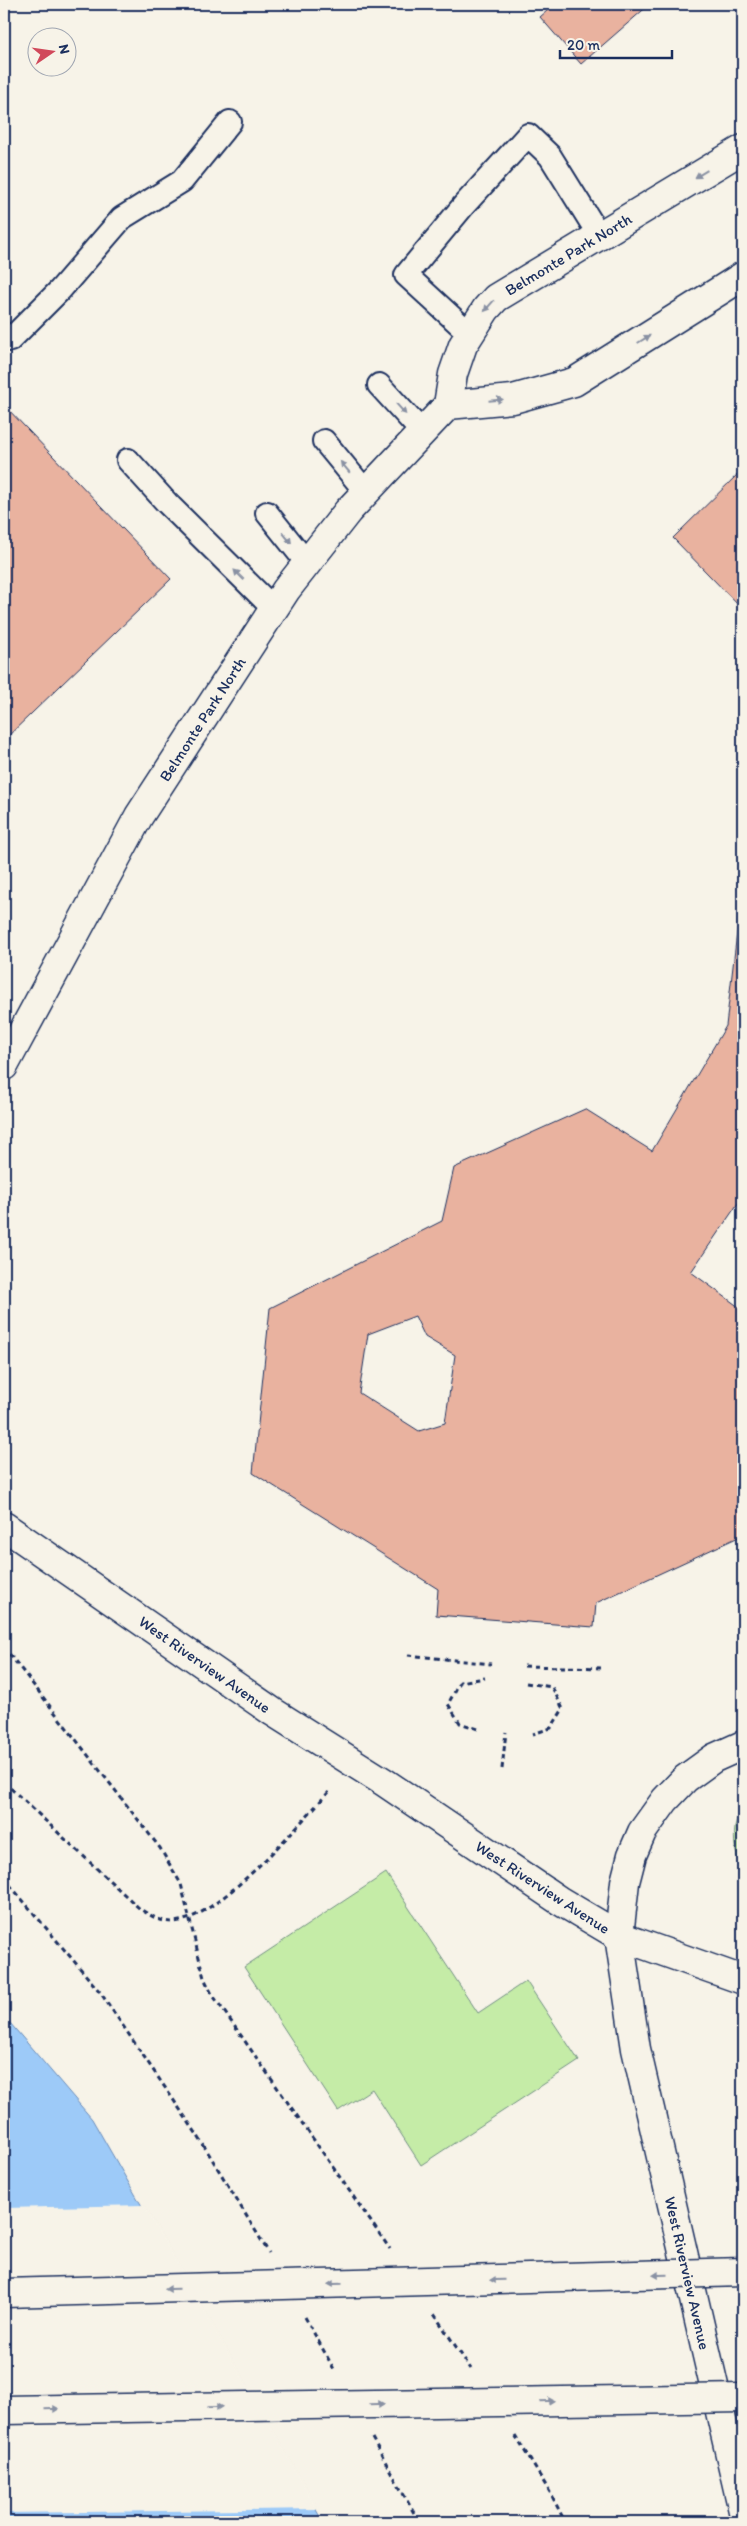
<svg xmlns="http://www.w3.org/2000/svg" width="747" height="2526" font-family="Itim,sans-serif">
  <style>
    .green { fill: #c5eca7; stroke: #708e82 }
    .water { fill: #9dcaf8; stroke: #698cba }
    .pier { fill: #f7f3e8 }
    .building { fill: #e9b29f; stroke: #1b2f5e; fill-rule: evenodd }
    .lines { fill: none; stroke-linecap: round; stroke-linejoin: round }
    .lane-casing { stroke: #1b2f5e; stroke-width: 26 }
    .street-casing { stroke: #1b2f5e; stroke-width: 31 }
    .secondary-casing { stroke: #1b2f5e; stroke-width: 31 }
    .path { stroke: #1b2f5e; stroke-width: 3; stroke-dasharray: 5 4; stroke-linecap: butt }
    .lane { stroke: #f7f3e8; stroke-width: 22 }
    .street { stroke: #f7f3e8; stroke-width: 28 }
    .secondary { stroke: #f7f3e8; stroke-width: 28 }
    .highway-bridge-casing { stroke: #1b2f5e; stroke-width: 31; stroke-linecap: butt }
    .highway-bridge { stroke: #f7f3e8; stroke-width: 28 }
    .oneway { fill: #8991a3 }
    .labels { text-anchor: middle; stroke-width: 5; stroke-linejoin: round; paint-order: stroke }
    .street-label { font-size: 16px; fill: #1b2f5e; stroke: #f7f3e8 }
  </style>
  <rect width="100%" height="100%" fill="#f7f3e8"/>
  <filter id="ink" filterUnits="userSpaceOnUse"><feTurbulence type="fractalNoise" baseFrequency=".02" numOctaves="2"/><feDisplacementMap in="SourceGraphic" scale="10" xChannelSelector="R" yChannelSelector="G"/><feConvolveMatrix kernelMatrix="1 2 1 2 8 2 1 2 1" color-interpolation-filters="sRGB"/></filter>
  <g filter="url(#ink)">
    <g class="green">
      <path d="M 743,1805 L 743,1871 C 732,1850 731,1825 743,1805 Z"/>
      <path d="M 386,1873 L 478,2013 L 526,1981 L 579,2061 L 421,2165 L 372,2089 L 338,2111 L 244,1967 Z"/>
    </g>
    <path class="water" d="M 4,2016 L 92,2119 L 323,2522 L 4,2522 Z"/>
    <path class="pier" d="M 144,2205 L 318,2509 L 4,2513 L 4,2208 Z"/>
    <g class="building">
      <path d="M 555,4 L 650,4 L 581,64 L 540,17 Z"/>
      <path d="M 4,405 L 171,579 L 4,740 Z"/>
      <path d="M 743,469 L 743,610 L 673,538 Z"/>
      <path d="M 743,881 L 743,1196 L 691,1272 L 743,1310 L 743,1535 L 596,1603 L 594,1627 L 436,1615 L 438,1589 L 253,1473 L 270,1308 L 442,1221 L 454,1168 L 585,1109 L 652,1151 L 726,1026 ZM 415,1316 L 425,1337 L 455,1355 L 445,1423 L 419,1431 L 359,1393 L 368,1334 Z"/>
    </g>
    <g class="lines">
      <defs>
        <g id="lane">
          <path d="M 4,334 L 10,340 L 60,290 L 122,218 L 182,181 L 230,122"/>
          <path d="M 470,334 L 406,275 L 464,205 L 528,135 L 550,156 L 599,235"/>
          <path d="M 379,385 L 422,432"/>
          <path d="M 324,441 L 366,492"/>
          <path d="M 128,460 L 167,503 L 274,609"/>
          <path d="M 267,513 L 307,563"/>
        </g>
        <g id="street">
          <path d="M 448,405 L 513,399 L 574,382 L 743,276"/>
          <path d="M 4,1066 L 139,816 L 286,590 L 348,511 L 448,405 L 453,374 L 463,345 L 486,309 L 496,298 L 743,149"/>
        </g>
        <g id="secondary">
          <path d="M 4,1526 L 273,1712 L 384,1782 L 560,1901 L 619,1936 L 743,1980"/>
          <path d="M 743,1745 L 714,1758 L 685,1779 L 665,1800 L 642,1832 L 632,1855 L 625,1882 L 619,1936 L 636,2049 L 743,2511"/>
        </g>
      </defs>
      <use href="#lane" class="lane-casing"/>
      <use href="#street" class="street-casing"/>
      <use href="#secondary" class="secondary-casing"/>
      <g class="path">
        <path d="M 4,1647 L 160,1848 L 181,1884 L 204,1978 L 212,1994 L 390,2249"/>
        <path d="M 408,1655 L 491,1664"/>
        <path d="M 524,1666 L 603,1668"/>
        <path d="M 526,1683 L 552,1687 L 563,1709 L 551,1728 L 533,1734"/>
        <path d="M 478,1729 L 460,1723 L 448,1704 L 460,1682 L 485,1678"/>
        <path d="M 502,1769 L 506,1732"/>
        <path d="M 4,1782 L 140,1909 C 150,1915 160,1922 172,1922 C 218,1921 296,1826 329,1792"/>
        <path d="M 4,1878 L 100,1992 L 198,2136 L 269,2253"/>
        <path d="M 434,2314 L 471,2369"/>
        <path d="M 305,2317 L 335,2371"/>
        <path d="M 515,2435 L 551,2494 L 565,2522"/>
        <path d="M 372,2438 L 419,2522"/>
      </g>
      <use href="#lane" class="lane"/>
      <use href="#street" class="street"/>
      <use href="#secondary" class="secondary"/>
      <defs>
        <g id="highway-bridge">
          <path d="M 4,2293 L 743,2272"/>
          <path d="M 4,2410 L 743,2398"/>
        </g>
      </defs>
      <use href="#highway-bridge" class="highway-bridge-casing"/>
      <use href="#highway-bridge" class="highway-bridge"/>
    </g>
    <defs><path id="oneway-solid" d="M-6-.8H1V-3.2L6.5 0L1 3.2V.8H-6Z" transform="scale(1.25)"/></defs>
    <g class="oneway">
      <use href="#oneway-solid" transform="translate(701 174) rotate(149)"/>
      <use href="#oneway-solid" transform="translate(489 306) rotate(131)"/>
      <use href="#oneway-solid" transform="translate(644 339) rotate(-32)"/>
      <use href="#oneway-solid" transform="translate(496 400) rotate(-5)"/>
      <use href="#oneway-solid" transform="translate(401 409) rotate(48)"/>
      <use href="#oneway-solid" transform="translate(345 467) rotate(-130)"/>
      <use href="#oneway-solid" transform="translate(287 538) rotate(51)"/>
      <use href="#oneway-solid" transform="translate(239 575) rotate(-135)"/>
      <use href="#oneway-solid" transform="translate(660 2275) rotate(178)"/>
      <use href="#oneway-solid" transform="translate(497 2280) rotate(178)"/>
      <use href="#oneway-solid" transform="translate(335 2284) rotate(178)"/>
      <use href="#oneway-solid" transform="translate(172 2289) rotate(178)"/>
      <use href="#oneway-solid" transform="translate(547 2401) rotate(-1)"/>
      <use href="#oneway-solid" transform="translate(377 2404) rotate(-1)"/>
      <use href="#oneway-solid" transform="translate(215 2407) rotate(-1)"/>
      <use href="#oneway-solid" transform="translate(52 2409) rotate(-1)"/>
    </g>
  </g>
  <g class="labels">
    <g class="street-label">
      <text transform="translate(568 254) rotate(-31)" y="6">Belmonte Park North</text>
      <text transform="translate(202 719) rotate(-57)" y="6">Belmonte Park North</text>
      <text transform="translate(205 1664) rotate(35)" y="6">West Riverview Avenue</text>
      <text transform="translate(543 1887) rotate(33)" y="6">West Riverview Avenue</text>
      <text transform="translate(688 2273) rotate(77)" y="6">West Riverview Avenue</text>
    </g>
  </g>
  <rect width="747" height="2526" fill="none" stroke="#f7f3e8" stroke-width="20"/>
  <rect x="10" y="10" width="727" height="2506" fill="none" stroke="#1b2f5e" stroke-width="2" filter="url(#ink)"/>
  <g transform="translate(52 52) rotate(77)"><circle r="24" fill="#f7f3e8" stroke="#9fa5b1"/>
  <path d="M0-4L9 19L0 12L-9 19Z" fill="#d1495b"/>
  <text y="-8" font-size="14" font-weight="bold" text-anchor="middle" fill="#1b2f5e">N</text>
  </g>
  <path d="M560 50v8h112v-8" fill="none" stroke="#1b2f5e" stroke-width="2.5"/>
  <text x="567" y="50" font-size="15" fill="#1b2f5e" stroke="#f7f3e8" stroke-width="4" paint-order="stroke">20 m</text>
</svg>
